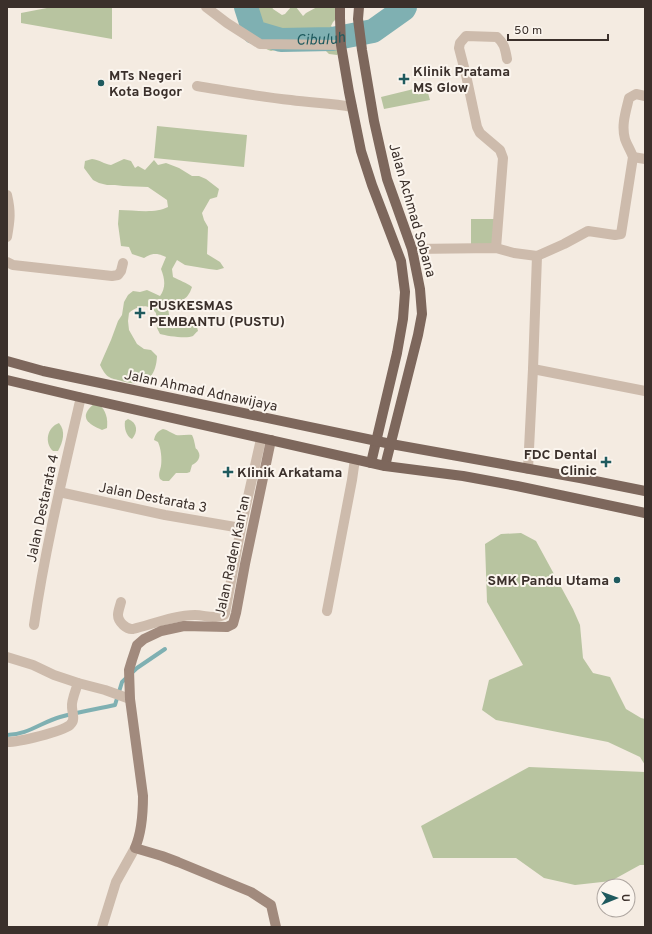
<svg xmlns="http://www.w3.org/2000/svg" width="652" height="934" font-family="Overpass,sans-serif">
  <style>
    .green { fill: #b8c4a0 }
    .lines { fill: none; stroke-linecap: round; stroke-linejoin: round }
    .stream { stroke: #7fb0b2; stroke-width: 4 }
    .river { stroke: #7fb0b2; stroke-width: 24 }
    .street { stroke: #cdbbac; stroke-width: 10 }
    .secondary { stroke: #a18a7d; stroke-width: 10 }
    .primary { stroke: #7d675c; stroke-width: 10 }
    .poi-dot { fill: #1f5a5e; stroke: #fbf5ee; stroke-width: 1.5 }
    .labels { text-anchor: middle; stroke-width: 4; stroke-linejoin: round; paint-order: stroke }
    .poi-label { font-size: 14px; font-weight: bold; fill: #3b302b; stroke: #fbf5ee; text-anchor: start }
    .street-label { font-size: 14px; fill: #3b302b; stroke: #fbf5ee }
    .water-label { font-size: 15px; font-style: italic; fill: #1f5a5e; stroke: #fbf5ee }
  </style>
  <rect width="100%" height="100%" fill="#f4ebe1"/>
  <g class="green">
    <path d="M 52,7 L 112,7 L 112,39 L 21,23 L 21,13 Z"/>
    <path d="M 246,7 L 272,7 L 273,9 L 282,15 L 285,14 L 291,7 L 296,7 L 303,16 L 306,13 L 317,7 L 335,7 L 336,19 L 333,22 L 331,26 L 334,29 L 334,33 C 331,36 328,37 325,41 L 333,44 L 340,52 L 337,55 L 329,54 L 324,49 L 295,40 L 289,34 L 281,34 L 277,35 L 274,38 L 276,45 L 275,50 L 271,51 C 261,48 255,39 249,32 L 252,17 L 244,15 L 247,9 Z"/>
    <path d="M 426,86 L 430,100 L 384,109 L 381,97 Z"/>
    <path d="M 157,126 L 247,135 L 244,167 L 154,158 Z"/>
    <path d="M 92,159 C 100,160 104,164 111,165 L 124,159 L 131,161 L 135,168 L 138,166 L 145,170 L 154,160 L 158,165 L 166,163 L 179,168 L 192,176 L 199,176 L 206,179 L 219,189 L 217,197 L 210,199 L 202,213 L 204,220 L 208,227 L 207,254 L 220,262 L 224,268 L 217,270 L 209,269 L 185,265 L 177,260 L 172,269 L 173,277 C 180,281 186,282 192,287 C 187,302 180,300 168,307 L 169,315 L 174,319 L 190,320 L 196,323 L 198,331 C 196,332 195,334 193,336 C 187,339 167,336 160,334 L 157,328 L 156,313 C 155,312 153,309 151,308 C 143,304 135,308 129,313 L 128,321 L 129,330 L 137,344 L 144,349 L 151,350 L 157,356 C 156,381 141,388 118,380 C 116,379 112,379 109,377 C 106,376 102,369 100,365 L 111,340 L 118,321 L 122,315 L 124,302 L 128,295 L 133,291 L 140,292 L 147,290 L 160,296 C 166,288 165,279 161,269 L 166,257 C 157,253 152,253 144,258 L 132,254 L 129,247 L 121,246 L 118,224 L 119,210 C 134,210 155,214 168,207 L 167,200 L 148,187 L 123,186 L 115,185 L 107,185 L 99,183 L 93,180 L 84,168 L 85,161 Z"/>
    <path d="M 471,219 L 496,219 L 495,249 L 471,248 Z"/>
    <path d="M 94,404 L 99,404 C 106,411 108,418 107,428 L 102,430 C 88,424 78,417 94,404 Z"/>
    <path d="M 128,419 C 138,423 138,432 132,439 C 126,436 124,428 125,421 Z"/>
    <path d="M 59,423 C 66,431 63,442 58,451 L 53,451 C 44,443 47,427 59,423 Z"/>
    <path d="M 163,429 C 168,430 171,433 176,435 C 181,436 187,434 192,435 C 194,439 194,441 195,445 C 196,451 196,447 198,451 C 202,457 197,463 192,465 L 190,472 L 187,473 L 176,473 L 169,481 L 163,481 L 160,479 C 158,474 160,471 161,466 C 162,458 161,449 158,442 L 154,440 C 155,434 158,431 163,429 Z"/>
    <path d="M 521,533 L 536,541 L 573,609 L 580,625 L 583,658 L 593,673 L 610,677 L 626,709 L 641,718 L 645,719 L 645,765 L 640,757 L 608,742 L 496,720 L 482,710 L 489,680 L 523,665 L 487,602 L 485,544 L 501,534 Z"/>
    <path d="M 529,767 L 645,772 L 645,865 L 640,865 L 611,881 L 575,885 L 544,878 L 516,858 L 433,858 L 421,826 Z"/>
  </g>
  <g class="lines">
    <path class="stream" d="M 7,735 C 27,735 42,722 60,717 C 78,712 97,709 115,705 L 122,682 L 137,668 L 165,649"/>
    <path class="river" id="s1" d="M 246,7 L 254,32 L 281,40 L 332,39 L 373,31 L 404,9 L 405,7"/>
    <g class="street">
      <path d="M 206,7 L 227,23 L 260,44 L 341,45"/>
      <path d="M 197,86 C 228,91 260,97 291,100 C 312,103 332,103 352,107"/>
      <path d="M 633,157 L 645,159"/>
      <path d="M 7,195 C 11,212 10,220 7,237"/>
      <path d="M 496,248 L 503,158 L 500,150 L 480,133 L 477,127 L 466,75 L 459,48 L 460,43 L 466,36 L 497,37 C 505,44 505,49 507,59"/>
      <path d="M 412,249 L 496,248 L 514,253 L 537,256 L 564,244 L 588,231 L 615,235 L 621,234 L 633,157 C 631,151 627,145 625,139 C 621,125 626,111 629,98 L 636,94 L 645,96"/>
      <path d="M 7,262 L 13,265 L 112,276 L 118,275 L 121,271 L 123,263"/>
      <path d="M 533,369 L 645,391"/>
      <path d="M 528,469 L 533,369 L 537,256"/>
      <path d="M 59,492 L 165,515 L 241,528"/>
      <path d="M 121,602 C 120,606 118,611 118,615 C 118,622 127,630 133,629 C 153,624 175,615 195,615 C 205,615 215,620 224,615 L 225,613 L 241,528 L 261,439 L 260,438"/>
      <path d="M 327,611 L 352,480 L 355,459"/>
      <path d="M 34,625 C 45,549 63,475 80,401 L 79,397"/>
      <path d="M 7,657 L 33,665 L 54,675 L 78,683 L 105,690 L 130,699"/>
      <path d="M 7,742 C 19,742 61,732 70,725 C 71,724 73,721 73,720 C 74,716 72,711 72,707 C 71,701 76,690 78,683"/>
      <path d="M 102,927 L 116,882 L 135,848"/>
    </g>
    <path class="secondary" d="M 271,440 L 245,564 L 236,613 L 233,624 L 227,627 L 184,626 L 161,631 L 144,639 L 137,645 L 132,660 L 129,670 L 130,699 L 143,796 C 143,813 142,832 135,848 L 162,856 L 178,862 L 251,892 L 271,905 L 276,927"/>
    <g class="primary">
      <path d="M 340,7 L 340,18 L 341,45 L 349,92 L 361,151 L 372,185 L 401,261 L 405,292 L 403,319 L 397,353 L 371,463"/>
      <path d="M 359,7 L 358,19 L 362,50 L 374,121 L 387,179 L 412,249 L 420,289 L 422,314 L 418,335 L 385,466"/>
      <path d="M 7,361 L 43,371 L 391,444 L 580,478 L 645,491"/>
      <path d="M 7,380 L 79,397 L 385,466 L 463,476 L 517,486 L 645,513"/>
    </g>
  </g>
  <g class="poi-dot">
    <path d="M402 73h4v4h4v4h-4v4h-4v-4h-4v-4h4z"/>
    <circle cx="101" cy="83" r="4"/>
    <path d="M138 307h4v4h4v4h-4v4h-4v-4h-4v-4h4z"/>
    <path d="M604 456h4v4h4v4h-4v4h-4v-4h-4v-4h4z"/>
    <path d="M226 466h4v4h4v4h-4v4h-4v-4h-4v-4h4z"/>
    <circle cx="617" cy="580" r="4"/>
  </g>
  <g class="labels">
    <g class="poi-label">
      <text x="413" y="76">Klinik Pratama<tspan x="413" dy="16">MS Glow</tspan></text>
      <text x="109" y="80">MTs Negeri<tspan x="109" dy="16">Kota Bogor</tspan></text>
      <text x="149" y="310">PUSKESMAS<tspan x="149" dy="16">PEMBANTU (PUSTU)</tspan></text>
      <text x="597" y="459" text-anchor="end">FDC Dental<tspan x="597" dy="16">Clinic</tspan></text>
      <text x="237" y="477">Klinik Arkatama</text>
      <text x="609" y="585" text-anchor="end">SMK Pandu Utama</text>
    </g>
    <g class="street-label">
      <text transform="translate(413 210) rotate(74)" y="5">Jalan Achmad Sobana</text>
      <text transform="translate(201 390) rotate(12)" y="5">Jalan Ahmad Adnawijaya</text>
      <text transform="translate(153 497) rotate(11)" y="5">Jalan Destarata 3</text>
      <text transform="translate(42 508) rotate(-78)" y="5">Jalan Destarata 4</text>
      <text transform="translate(232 556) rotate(-78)" y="5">Jalan Raden Kan'an</text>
    </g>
    <g class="water-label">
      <text dy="5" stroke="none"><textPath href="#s1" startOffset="94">Cibuluh</textPath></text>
    </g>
  </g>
  <rect width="652" height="934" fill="none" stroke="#3b302b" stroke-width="16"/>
  <g transform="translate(616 898) rotate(89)"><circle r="19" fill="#fbf5ee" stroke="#aea6a0"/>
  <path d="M0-3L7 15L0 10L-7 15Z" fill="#1f5a5e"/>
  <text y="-6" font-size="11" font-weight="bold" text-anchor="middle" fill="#3b302b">U</text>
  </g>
  <path d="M508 34v6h100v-6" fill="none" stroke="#3b302b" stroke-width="2"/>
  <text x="514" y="34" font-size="12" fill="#3b302b" stroke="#fbf5ee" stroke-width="3" paint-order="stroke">50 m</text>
</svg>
